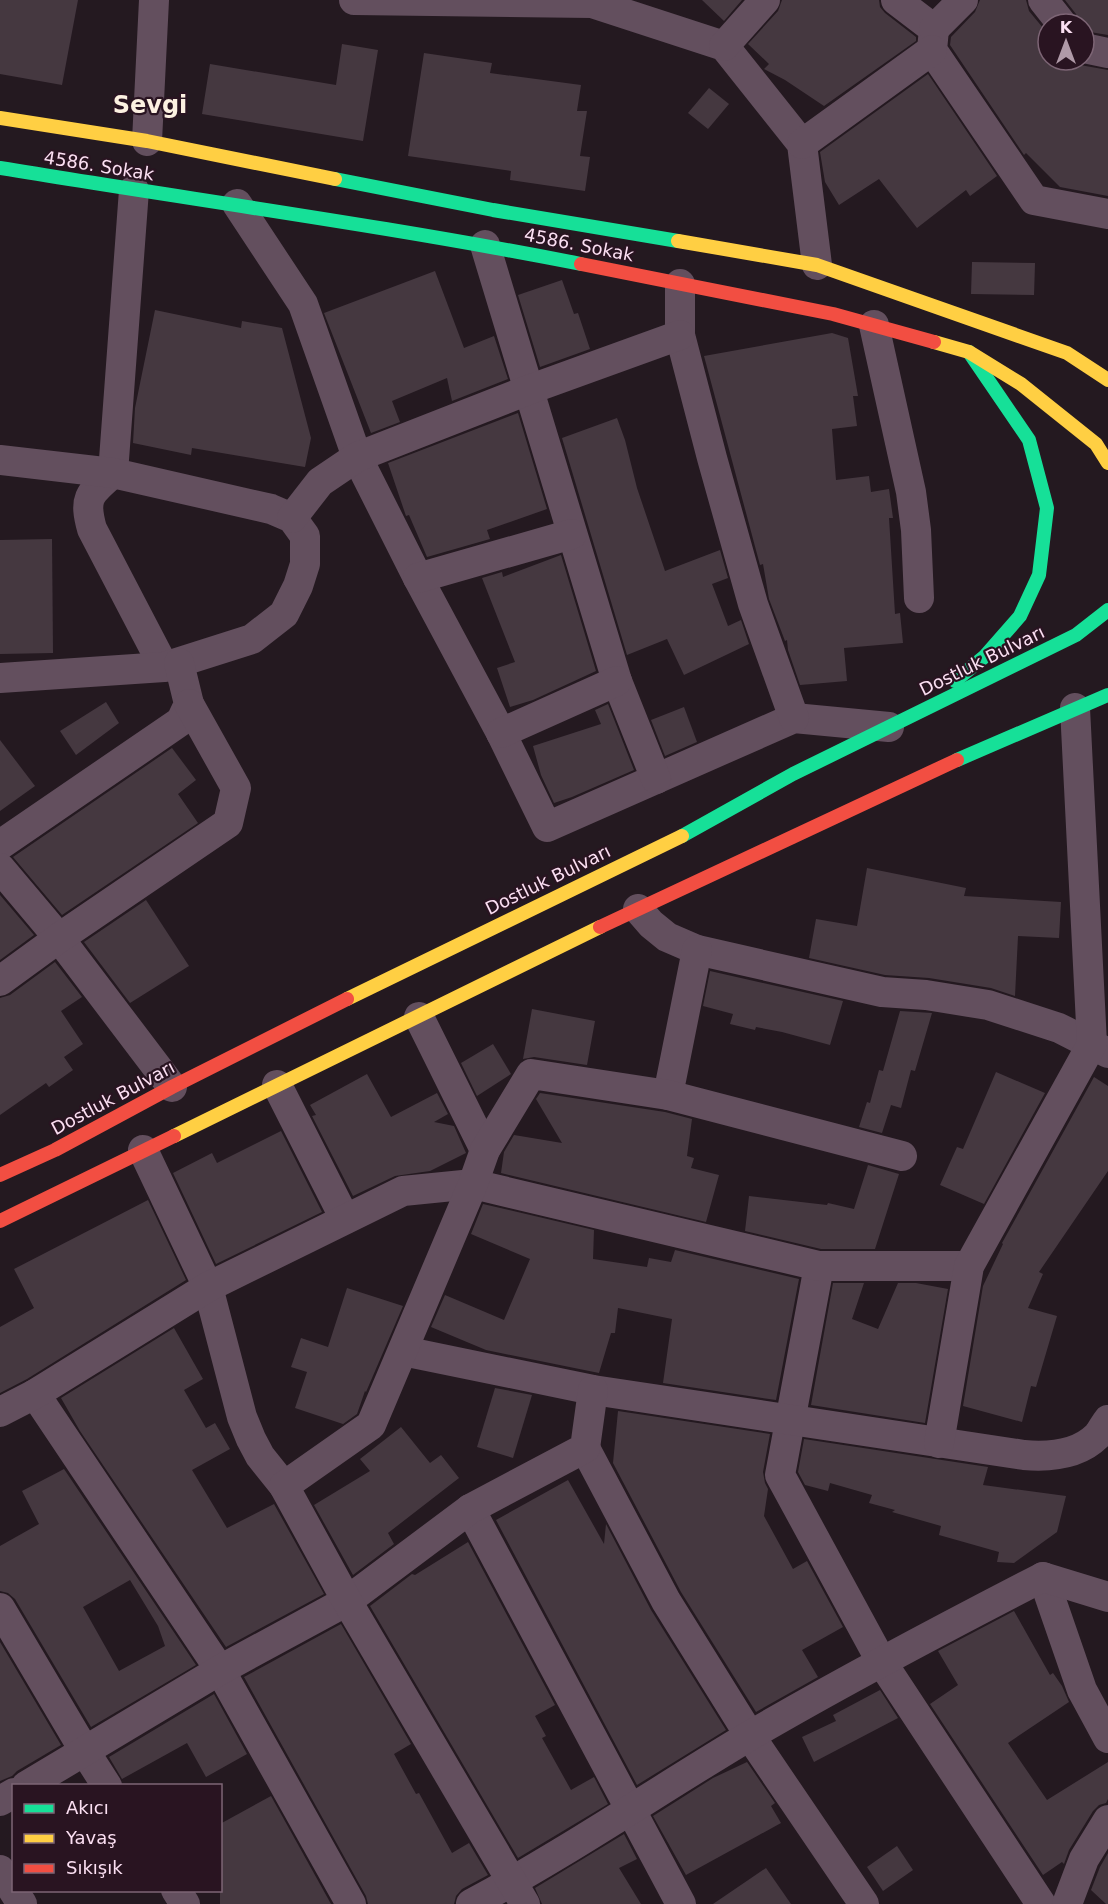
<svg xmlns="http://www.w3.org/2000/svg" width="1108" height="1904" font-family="'DejaVu Sans',sans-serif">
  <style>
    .building { fill: #453840; fill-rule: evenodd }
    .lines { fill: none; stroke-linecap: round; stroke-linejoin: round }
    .street { stroke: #634f5e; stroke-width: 30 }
    .fast { stroke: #16e098; stroke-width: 14 }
    .slow { stroke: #ffcf43; stroke-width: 14 }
    .jam { stroke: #f24e42; stroke-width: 14 }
    .labels { text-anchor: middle; stroke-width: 4.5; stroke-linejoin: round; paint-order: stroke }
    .street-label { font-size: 18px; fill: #fbdff2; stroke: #291421 }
    .district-label { font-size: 24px; font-weight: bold; fill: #fcf1e1; stroke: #291421 }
  </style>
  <rect width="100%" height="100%" fill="#241920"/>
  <g class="building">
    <path d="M 0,0 L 78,0 L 62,85 L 0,74 Z"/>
    <path d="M 702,0 L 742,0 L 724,21 Z"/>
    <path d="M 782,0 L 879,0 L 880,7 L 885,13 L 916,37 L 916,41 L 824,106 L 785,80 L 764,69 L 769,64 L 748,44 L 778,11 Z"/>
    <path d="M 980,0 L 1026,0 L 1029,11 L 1048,34 L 1048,60 L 1072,60 L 1080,65 L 1108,70 L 1108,196 L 1060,187 L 1026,153 L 1024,155 L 950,45 L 951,37 L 975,12 Z"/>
    <path d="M 1065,0 L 1108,0 L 1108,35 L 1084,31 L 1084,24 L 1079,24 L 1076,14 Z"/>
    <path d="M 342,44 L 378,50 L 363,141 L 202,114 L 210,64 L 336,85 Z"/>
    <path d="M 424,53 L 492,63 L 490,73 L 581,85 L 577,111 L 587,111 L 580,156 L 590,157 L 585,191 L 510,180 L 511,171 L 408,156 Z"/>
    <path d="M 928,74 L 997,176 L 970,196 L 966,190 L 917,228 L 879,179 L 839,205 L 825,182 L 820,152 Z"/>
    <path d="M 709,88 L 729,104 L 708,129 L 688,113 Z"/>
    <path d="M 972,262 L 1035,263 L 1034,295 L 971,294 Z"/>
    <path d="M 435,271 L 464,348 L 494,336 L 508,379 L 452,401 L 447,378 L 392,401 L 400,422 L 371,433 L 324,313 Z"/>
    <path d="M 562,280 L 574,314 L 578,313 L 590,349 L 540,367 L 518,295 Z"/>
    <path d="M 155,310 L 241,328 L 242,321 L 282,328 L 311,438 L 305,467 L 192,448 L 191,455 L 133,443 L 135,408 Z"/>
    <path d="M 832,333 L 848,338 L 858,396 L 853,396 L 857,426 L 832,429 L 836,480 L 869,476 L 871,492 L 889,489 L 893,518 L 889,518 L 895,614 L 900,613 L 903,643 L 844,648 L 847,681 L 800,685 L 788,650 L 787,640 L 785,641 L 769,599 L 763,564 L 760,565 L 704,356 Z"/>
    <path d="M 518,413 L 547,509 L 487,530 L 490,539 L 427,557 L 409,515 L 406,516 L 388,463 Z"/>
    <path d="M 617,418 L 625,440 L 637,488 L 665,571 L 720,550 L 728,578 L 712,584 L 728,626 L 741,620 L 749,644 L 684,675 L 667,639 L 627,655 L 562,438 Z"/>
    <path d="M 52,539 L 53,653 L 0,654 L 0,540 Z"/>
    <path d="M 561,555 L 596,671 L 533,700 L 510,707 L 497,668 L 515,662 L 482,578 L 502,572 L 503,577 Z"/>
    <path d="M 106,702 L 119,723 L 76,755 L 60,731 Z"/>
    <path d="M 608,704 L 634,770 L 572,797 L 554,803 L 541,775 L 533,746 L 601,724 L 595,710 Z"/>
    <path d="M 684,707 L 697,742 L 665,756 L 651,720 Z"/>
    <path d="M 0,740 L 35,786 L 0,811 Z"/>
    <path d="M 172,748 L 196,780 L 178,794 L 198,823 L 62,915 L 13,857 Z"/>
    <path d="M 867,868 L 966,888 L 964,896 L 1061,902 L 1059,938 L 1018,936 L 1015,996 L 991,988 L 929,978 L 885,975 L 809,958 L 816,919 L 857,926 Z"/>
    <path d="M 0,895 L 34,935 L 0,960 Z"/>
    <path d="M 146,900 L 189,966 L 130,1003 L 84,942 Z"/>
    <path d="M 55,962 L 82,997 L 61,1011 L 83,1044 L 64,1057 L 73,1070 L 49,1087 L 46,1083 L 0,1115 L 0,998 L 10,995 Z"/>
    <path d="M 710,971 L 843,1001 L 830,1045 L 782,1032 L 756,1027 L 755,1030 L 730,1024 L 733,1014 L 703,1006 Z"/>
    <path d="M 532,1009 L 595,1021 L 587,1065 L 534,1057 L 523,1059 Z"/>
    <path d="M 900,1011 L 932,1013 L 915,1071 L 911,1070 L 901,1108 L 891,1105 L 882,1133 L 859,1127 L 867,1102 L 870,1103 L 879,1070 L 883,1071 Z"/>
    <path d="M 493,1044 L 511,1074 L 477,1096 L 461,1063 Z"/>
    <path d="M 996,1072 L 1045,1093 L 984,1204 L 940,1185 L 957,1147 L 963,1149 Z"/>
    <path d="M 367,1074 L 391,1117 L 437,1093 L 448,1114 L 434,1122 L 454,1126 L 466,1153 L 430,1171 L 395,1176 L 353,1196 L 312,1116 L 316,1115 L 310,1105 Z"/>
    <path d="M 1094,1077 L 1108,1086 L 1108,1171 L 1039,1272 L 1043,1274 L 1028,1308 L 1057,1316 L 1036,1387 L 1031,1386 L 1022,1422 L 963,1406 L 983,1286 L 1003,1244 L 1002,1243 Z"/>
    <path d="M 540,1093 L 665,1112 L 692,1119 L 687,1156 L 694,1158 L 691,1168 L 719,1175 L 706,1222 L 501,1173 L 504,1152 L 514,1135 L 562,1143 L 536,1099 Z"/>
    <path d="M 281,1131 L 322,1212 L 216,1264 L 173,1173 L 212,1153 L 217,1163 Z"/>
    <path d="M 868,1165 L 899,1174 L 875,1249 L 821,1249 L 745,1231 L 749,1196 L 827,1205 L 828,1203 L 854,1209 Z"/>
    <path d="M 148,1200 L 186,1280 L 27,1379 L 0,1393 L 0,1327 L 34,1308 L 14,1269 Z"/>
    <path d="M 483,1204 L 594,1230 L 593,1259 L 647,1267 L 649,1258 L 671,1262 L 675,1250 L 799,1279 L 776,1400 L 663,1383 L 672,1319 L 618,1308 L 615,1333 L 611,1333 L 599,1373 L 486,1350 L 431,1327 L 445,1295 L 504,1320 L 530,1259 L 471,1234 Z"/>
    <path d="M 833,1283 L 864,1283 L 852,1319 L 878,1329 L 898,1283 L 916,1283 L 948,1289 L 925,1423 L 811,1405 Z"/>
    <path d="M 347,1288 L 403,1306 L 366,1392 L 365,1391 L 357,1414 L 343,1424 L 295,1408 L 307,1372 L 291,1367 L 301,1338 L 328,1347 Z"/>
    <path d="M 174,1328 L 203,1379 L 184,1390 L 206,1428 L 215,1423 L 230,1449 L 192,1470 L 227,1528 L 274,1504 L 324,1594 L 226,1647 L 80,1431 L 61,1398 Z"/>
    <path d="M 495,1388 L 532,1395 L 513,1458 L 477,1447 Z"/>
    <path d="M 618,1411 L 770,1434 L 763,1472 L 765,1483 L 768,1489 L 764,1516 L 793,1569 L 807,1561 L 843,1627 L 802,1650 L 818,1677 L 756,1712 L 681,1592 L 613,1463 Z"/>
    <path d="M 401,1427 L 430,1463 L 441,1455 L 459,1478 L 388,1533 L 394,1544 L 353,1575 L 314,1505 L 370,1471 L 360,1459 Z"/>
    <path d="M 804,1439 L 988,1467 L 983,1485 L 1066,1496 L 1057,1532 L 1014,1563 L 997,1562 L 999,1552 L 939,1535 L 941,1526 L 892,1512 L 895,1510 L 869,1503 L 872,1495 L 830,1483 L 828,1491 L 805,1485 L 798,1472 Z"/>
    <path d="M 64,1469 L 196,1665 L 91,1727 L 15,1599 L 8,1593 L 0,1591 L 0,1546 L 39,1524 L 22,1491 ZM 130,1580 L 158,1626 L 165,1646 L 119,1671 L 83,1607 Z"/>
    <path d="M 568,1480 L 604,1544 L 606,1524 L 651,1610 L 726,1730 L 637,1785 L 496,1520 Z"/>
    <path d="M 468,1542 L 555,1705 L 535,1716 L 546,1736 L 542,1738 L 571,1790 L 594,1777 L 608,1804 L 518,1858 L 370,1606 L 412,1574 L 415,1575 Z"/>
    <path d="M 1014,1611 L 1050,1675 L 1053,1673 L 1062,1686 L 1069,1702 L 1008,1743 L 1047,1800 L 1108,1762 L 1108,1799 L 1106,1803 L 1099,1805 L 1093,1811 L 1069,1850 L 1064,1864 L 1062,1862 L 1043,1875 L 930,1704 L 958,1685 L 938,1651 Z"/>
    <path d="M 341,1624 L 411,1744 L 394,1754 L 416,1794 L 419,1793 L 452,1853 L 469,1843 L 488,1875 L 462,1889 L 456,1896 L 454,1904 L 368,1904 L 366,1896 L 244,1677 Z"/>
    <path d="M 0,1642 L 61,1745 L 17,1771 L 12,1776 L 0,1781 Z"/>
    <path d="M 880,1690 L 898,1718 L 814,1762 L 802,1737 L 836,1721 L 833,1715 Z"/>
    <path d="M 214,1694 L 247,1754 L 206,1777 L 187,1743 L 122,1779 L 109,1757 Z"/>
    <path d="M 747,1762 L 775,1803 L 771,1806 L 781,1823 L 686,1875 L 653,1816 L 713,1778 Z"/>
    <path d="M 271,1796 L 331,1904 L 220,1904 L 220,1824 Z"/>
    <path d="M 624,1834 L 637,1859 L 619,1868 L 641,1904 L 542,1904 L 535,1888 Z"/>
    <path d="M 897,1846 L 913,1870 L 883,1891 L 867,1867 Z"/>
    <path d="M 1108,1853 L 1108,1904 L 1106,1904 L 1091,1890 L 1100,1867 Z"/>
    <path d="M 766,1868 L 791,1904 L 713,1904 Z"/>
  </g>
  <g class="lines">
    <g class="street">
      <path d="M 354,0 L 592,3 L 724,46 L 802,144 L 817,265"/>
      <path d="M 896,0 L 934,29 L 932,50 L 1034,200 L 1108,214"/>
      <path d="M 1043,0 L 1062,24"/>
      <path d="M 934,29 L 963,0"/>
      <path d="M 724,46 L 765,0"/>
      <path d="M 1084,48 L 1108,53"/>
      <path d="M 147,141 L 154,0"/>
      <path d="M 802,144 L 932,50"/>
      <path d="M 134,190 L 113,473 C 90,493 83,497 92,529 L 164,667"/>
      <path d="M 237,204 L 303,304 L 357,457 L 418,578 L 501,733 L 547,827 L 794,718 L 889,727"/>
      <path d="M 485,245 L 617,681 L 656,779"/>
      <path d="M 680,284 L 680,335 L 712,458 L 753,604 L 794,718"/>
      <path d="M 874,325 L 911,492 L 916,530 L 919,598"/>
      <path d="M 0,460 L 113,473 L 271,509 L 292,518 L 305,536 L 305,564 L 298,586 L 284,614 L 252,639 L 164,667 L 0,678"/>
      <path d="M 292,518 L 320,482 L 357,457 L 528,390 L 680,335"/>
      <path d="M 418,578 L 572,534"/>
      <path d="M 501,733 L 617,681"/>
      <path d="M 0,845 L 181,721 L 189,704 L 179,663"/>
      <path d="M 0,868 L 59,938 L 172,1087"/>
      <path d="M 638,909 L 651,924 L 667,937 L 697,950 L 882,992 L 926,995 L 988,1005 L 1059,1028 L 1108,1053"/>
      <path d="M 0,981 L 59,938 L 228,823 L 236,788 L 189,704"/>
      <path d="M 419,1017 L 485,1150"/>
      <path d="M 277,1085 L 345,1219"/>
      <path d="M 668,1095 L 697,950"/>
      <path d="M 143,1150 L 208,1287 L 242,1417 L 251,1439 L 260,1456 L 284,1486"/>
      <path d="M 819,1266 L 780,1475 L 881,1661 L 1041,1904"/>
      <path d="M 403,1351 L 593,1390 L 1024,1455 C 1048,1457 1078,1455 1097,1436 C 1101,1432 1104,1425 1108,1420"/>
      <path d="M 35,1394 L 220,1670 L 351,1904"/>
      <path d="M 0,1412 L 35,1394 L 208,1287 L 403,1191 L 473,1184 L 819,1266 L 969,1266"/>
      <path d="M 939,1443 L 969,1266 L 1092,1044 L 1075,708"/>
      <path d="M 585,1448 L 666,1601 L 750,1736 L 864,1904"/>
      <path d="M 470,1509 L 681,1904"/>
      <path d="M 1043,1577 L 1082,1690 L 1108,1738"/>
      <path d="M 0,1608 L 84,1750 L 107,1786"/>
      <path d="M 26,1786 L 220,1670 L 347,1601 L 470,1509 L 585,1448 L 593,1390"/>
      <path d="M 0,1801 L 14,1793"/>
      <path d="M 0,1870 L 22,1904"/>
      <path d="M 176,1890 L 185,1904"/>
      <path d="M 471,1904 C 567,1853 657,1791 751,1735 C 847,1679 944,1628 1043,1577 L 1108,1597"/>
      <path d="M 525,1904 L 347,1601 L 284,1486 L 371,1425 L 473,1184 L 485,1150 L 531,1074 L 668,1095 L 902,1156"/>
      <path d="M 1067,1904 L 1084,1859 L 1108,1820"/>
    </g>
    <g class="fast">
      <path d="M 0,168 C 194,200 388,226 581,264"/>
      <path d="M 335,179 L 493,210 L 678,241"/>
      <path d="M 955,681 L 984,657 L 1020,616 L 1039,575 L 1047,508 L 1029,440 L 969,352"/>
      <path d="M 957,760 L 1108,695"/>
      <path d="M 682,836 L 793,774 L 1076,635 L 1108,610"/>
    </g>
    <g class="slow">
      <path d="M 0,118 L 147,141 L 335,179"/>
      <path d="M 678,241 L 817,265 L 1067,353 L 1108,380"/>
      <path d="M 934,342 L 969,352 L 1021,384 L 1096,444 L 1108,463"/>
      <path d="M 347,999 L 682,836"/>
      <path d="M 174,1136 L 600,927"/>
    </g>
    <g class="jam">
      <path d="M 581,264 L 833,314 L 934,342"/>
      <path d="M 600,927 L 957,760"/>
      <path d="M 0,1175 L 55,1150 L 172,1087 L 347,999"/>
      <path d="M 0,1221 L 174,1136"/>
    </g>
  </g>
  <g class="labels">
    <g class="street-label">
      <text transform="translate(99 166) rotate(9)" y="6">4586. Sokak</text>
      <text transform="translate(579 245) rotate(11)" y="6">4586. Sokak</text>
      <text transform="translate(982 661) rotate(-26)" y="6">Dostluk Bulvarı</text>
      <text transform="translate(548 880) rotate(-26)" y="6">Dostluk Bulvarı</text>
      <text transform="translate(113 1098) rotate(-28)" y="6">Dostluk Bulvarı</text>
    </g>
    <g class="district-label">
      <text x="150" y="113">Sevgi</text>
    </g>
  </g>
  <rect x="12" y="1784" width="210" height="108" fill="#291421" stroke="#7d6575" stroke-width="1.5"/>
  <rect x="24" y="1804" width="30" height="9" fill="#16e098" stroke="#7d6575" stroke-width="1.5"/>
  <text x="66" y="1814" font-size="18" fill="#fbdff2">Akıcı</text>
  <rect x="24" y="1834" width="30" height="9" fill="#ffcf43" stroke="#7d6575" stroke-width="1.5"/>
  <text x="66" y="1844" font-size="18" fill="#fbdff2">Yavaş</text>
  <rect x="24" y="1864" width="30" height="9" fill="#f24e42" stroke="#7d6575" stroke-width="1.5"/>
  <text x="66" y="1874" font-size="18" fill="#fbdff2">Sıkışık</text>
  <g transform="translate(1066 42)"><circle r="28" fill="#291421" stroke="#7d6575" stroke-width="1.5"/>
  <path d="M0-4.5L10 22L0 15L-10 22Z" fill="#b09aa8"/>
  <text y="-9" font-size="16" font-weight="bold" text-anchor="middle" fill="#fbdff2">K</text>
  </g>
</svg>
